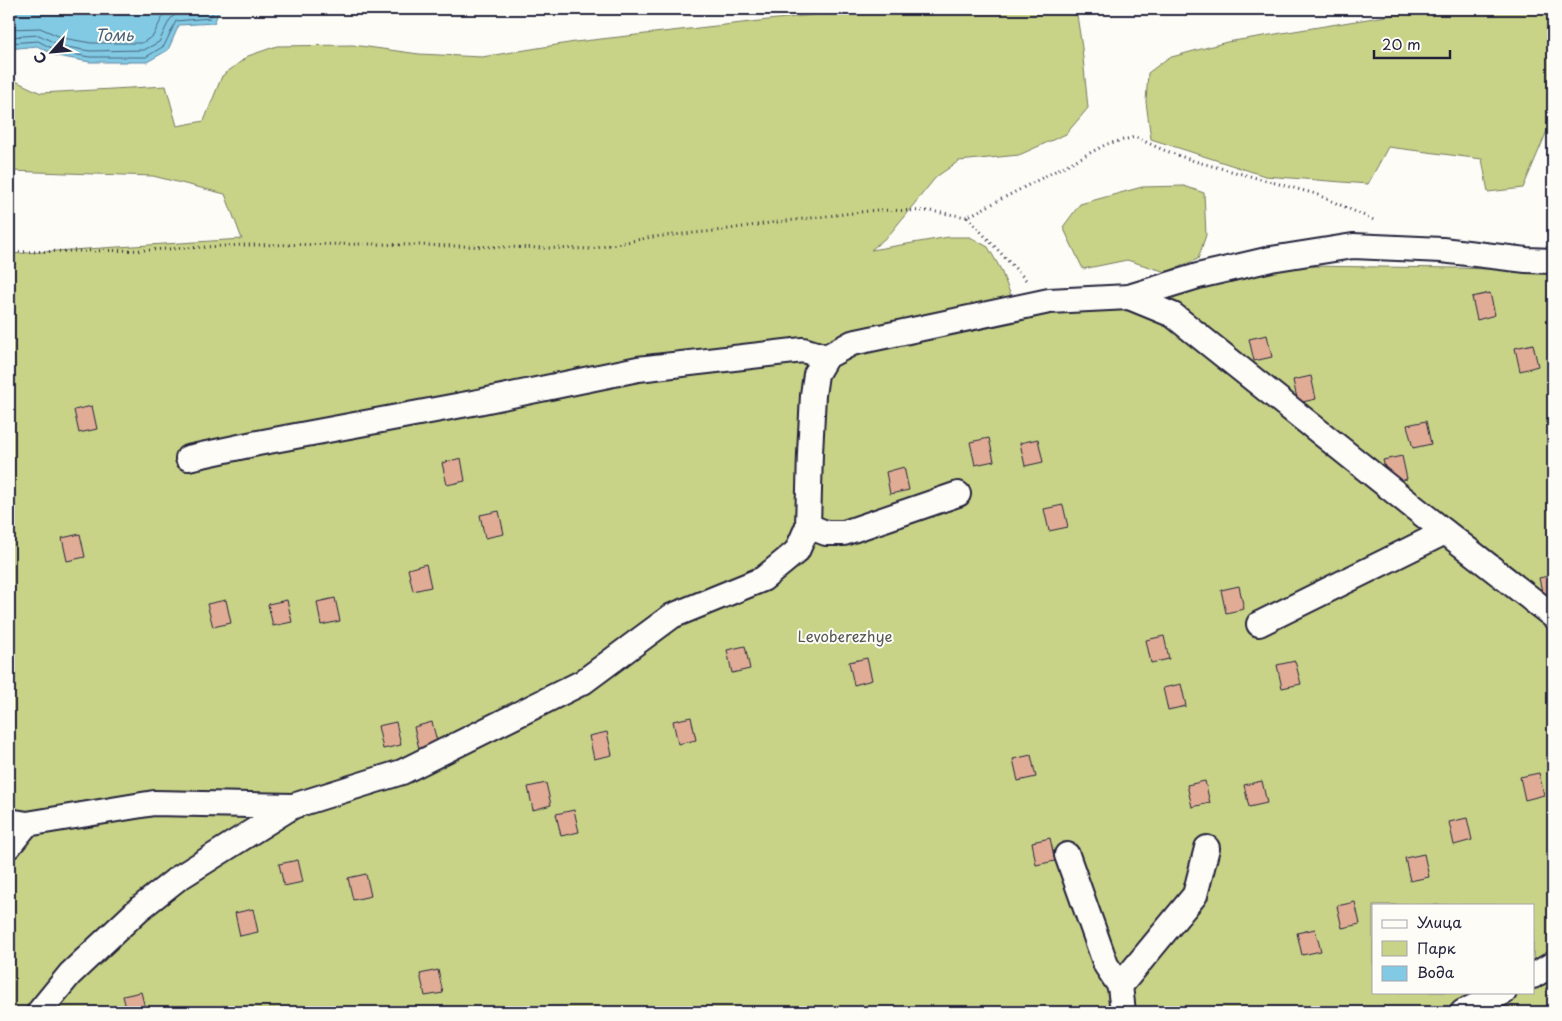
<svg xmlns="http://www.w3.org/2000/svg" width="1562" height="1021" font-family="'Playpen Sans',sans-serif">
  <style>
    .green { fill: #c8d387; stroke: #757a61; fill-rule: evenodd }
    .water { fill: #82c9e3; stroke: #5c86a0 }
    .lines { fill: none; stroke-linecap: round; stroke-linejoin: round }
    .shore { stroke: #48657e; stroke-width: 1 }
    .building { fill: #e1ac95; stroke: #22223b }
    .minor-casing { stroke: #22223b; stroke-width: 28 }
    .path { stroke: #22223b; stroke-width: 3; stroke-dasharray: 1 4; stroke-linecap: butt }
    .minor { stroke: #fdfcf7; stroke-width: 24 }
    .labels { text-anchor: middle; stroke-width: 4; stroke-linejoin: round; paint-order: stroke }
    .park-label { font-size: 15px; fill: #545752; stroke: #fdfcf7 }
    .water-label { font-size: 16px; font-style: italic; fill: #445c76; stroke: #fdfcf7 }
  </style>
  <rect width="100%" height="100%" fill="#fdfcf7"/>
  <filter id="ink" filterUnits="userSpaceOnUse"><feTurbulence type="fractalNoise" baseFrequency=".02" numOctaves="2"/><feDisplacementMap in="SourceGraphic" scale="10" xChannelSelector="R" yChannelSelector="G"/><feConvolveMatrix kernelMatrix="1 2 1 2 8 2 1 2 1" color-interpolation-filters="sRGB"/></filter>
  <g filter="url(#ink)">
    <g class="green">
      <path d="M 865,9 L 1076,9 L 1082,48 L 1088,108 L 1066,134 L 1019,155 L 959,161 L 936,177 L 889,235 L 871,250 L 949,237 L 970,237 L 988,247 L 1000,268 L 1012,298 L 1083,291 L 1148,316 L 1183,288 L 1238,274 L 1303,266 L 1457,268 L 1553,271 L 1553,1012 L 9,1012 L 9,254 L 242,239 L 225,194 L 153,176 L 9,171 L 9,78 L 41,93 L 166,86 L 177,126 L 204,121 L 222,76 L 248,56 L 277,46 L 353,45 L 419,54 L 482,57 L 575,42 ZM 1373,905 L 1533,905 L 1533,992 L 1373,992 Z"/>
      <path d="M 1429,9 L 1553,9 L 1553,134 L 1547,131 L 1523,188 L 1488,192 L 1482,159 L 1388,147 L 1368,184 L 1265,176 L 1151,139 L 1146,102 L 1148,73 L 1168,58 L 1227,42 Z"/>
      <path d="M 1184,186 L 1204,193 L 1206,235 L 1198,259 L 1166,272 L 1127,260 L 1083,269 L 1063,227 L 1080,204 L 1142,187 Z"/>
    </g>
    <path class="water" d="M 9,9 L 220,9 L 214,23 L 179,25 L 168,50 L 147,62 L 90,62 L 57,56 L 37,46 L 9,49 Z"/>
    <g class="lines">
      <g class="shore">
        <path d="M 9,29 L 40,28 L 63,38 L 91,43 L 142,43 L 153,36 L 163,16 L 170,9"/>
        <path d="M 9,37 L 39,35 L 61,46 L 90,51 L 144,50 L 159,42 L 169,21 L 173,16 L 178,14 L 205,12 L 208,9"/>
        <path d="M 9,43 L 38,41 L 59,52 L 90,57 L 146,57 L 164,46 L 176,21 L 210,18 L 214,9"/>
      </g>
    </g>
    <g class="building">
      <path d="M 1490,293 L 1495,315 L 1477,320 L 1472,297 Z"/>
      <path d="M 1267,335 L 1272,357 L 1254,361 L 1249,339 Z"/>
      <path d="M 1533,344 L 1538,366 L 1520,371 L 1515,348 Z"/>
      <path d="M 1311,376 L 1316,399 L 1298,403 L 1293,380 Z"/>
      <path d="M 92,406 L 97,429 L 79,433 L 74,410 Z"/>
      <path d="M 1426,421 L 1431,444 L 1413,448 L 1407,425 Z"/>
      <path d="M 989,438 L 994,461 L 975,465 L 970,442 Z"/>
      <path d="M 1038,439 L 1043,462 L 1025,466 L 1020,443 Z"/>
      <path d="M 1402,456 L 1407,479 L 1389,483 L 1383,460 Z"/>
      <path d="M 461,458 L 465,481 L 447,485 L 442,463 Z"/>
      <path d="M 904,467 L 909,490 L 890,494 L 886,472 Z"/>
      <path d="M 1063,505 L 1068,527 L 1049,531 L 1044,509 Z"/>
      <path d="M 499,511 L 504,534 L 485,538 L 480,515 Z"/>
      <path d="M 80,534 L 85,557 L 67,561 L 62,538 Z"/>
      <path d="M 426,564 L 431,587 L 413,591 L 408,569 Z"/>
      <path d="M 1553,575 L 1553,599 L 1544,601 L 1539,578 Z"/>
      <path d="M 1239,586 L 1244,609 L 1226,613 L 1221,590 Z"/>
      <path d="M 335,598 L 340,621 L 321,625 L 317,602 Z"/>
      <path d="M 226,600 L 231,623 L 213,627 L 207,604 Z"/>
      <path d="M 287,600 L 292,622 L 273,626 L 268,604 Z"/>
      <path d="M 1164,636 L 1169,659 L 1151,663 L 1146,640 Z"/>
      <path d="M 745,646 L 750,669 L 732,673 L 727,650 Z"/>
      <path d="M 867,658 L 872,680 L 854,685 L 849,662 Z"/>
      <path d="M 1295,661 L 1301,684 L 1282,688 L 1277,665 Z"/>
      <path d="M 1181,684 L 1186,706 L 1168,710 L 1163,688 Z"/>
      <path d="M 691,717 L 696,740 L 678,744 L 673,721 Z"/>
      <path d="M 396,722 L 401,745 L 383,749 L 378,726 Z"/>
      <path d="M 432,722 L 438,745 L 419,749 L 414,727 Z"/>
      <path d="M 607,732 L 612,755 L 594,759 L 589,736 Z"/>
      <path d="M 1031,755 L 1036,777 L 1018,781 L 1013,759 Z"/>
      <path d="M 1539,773 L 1544,795 L 1525,800 L 1520,777 Z"/>
      <path d="M 1205,781 L 1210,803 L 1192,807 L 1187,785 Z"/>
      <path d="M 1262,781 L 1267,803 L 1249,807 L 1244,785 Z"/>
      <path d="M 546,783 L 551,805 L 533,810 L 528,787 Z"/>
      <path d="M 574,810 L 579,832 L 561,836 L 556,814 Z"/>
      <path d="M 1467,818 L 1472,840 L 1454,845 L 1449,822 Z"/>
      <path d="M 1050,838 L 1055,861 L 1036,865 L 1032,842 Z"/>
      <path d="M 1424,854 L 1429,877 L 1410,881 L 1405,858 Z"/>
      <path d="M 298,860 L 303,882 L 284,886 L 279,864 Z"/>
      <path d="M 366,874 L 371,896 L 353,900 L 348,878 Z"/>
      <path d="M 1355,902 L 1360,924 L 1342,928 L 1337,906 Z"/>
      <path d="M 253,909 L 258,932 L 240,936 L 235,913 Z"/>
      <path d="M 1315,929 L 1321,951 L 1302,955 L 1297,933 Z"/>
      <path d="M 438,970 L 443,993 L 425,996 L 420,974 Z"/>
      <path d="M 141,992 L 146,1012 L 127,1012 L 123,996 Z"/>
      <path d="M 812,1006 L 813,1012 L 794,1012 L 793,1010 Z"/>
    </g>
    <g class="lines">
      <defs>
        <g id="minor">
          <path d="M 1129,297 L 1173,315 L 1421,513 L 1553,616"/>
          <path d="M 188,458 L 258,443 L 478,402 L 638,369 L 803,350 L 826,357"/>
          <path d="M 808,526 L 826,533 L 844,533 L 958,494"/>
          <path d="M 1259,624 L 1445,532"/>
          <path d="M 9,821 L 27,824 L 154,803 L 293,806"/>
          <path d="M 9,846 L 27,824"/>
          <path d="M 1067,855 L 1106,965 L 1120,986"/>
          <path d="M 1533,976 L 1553,964"/>
          <path d="M 39,1012 L 70,974 L 139,909 L 177,879 L 293,806 L 402,772 L 583,682 L 672,616 L 763,579 L 797,551 L 808,526 L 810,453 L 813,395 L 816,374 L 826,357 L 852,343 L 1049,301 L 1129,297 L 1198,276 L 1271,259 L 1353,246 L 1442,250 L 1526,260 L 1553,261"/>
          <path d="M 1123,1012 L 1120,986 L 1195,895 L 1207,848"/>
          <path d="M 1463,1012 L 1504,992"/>
        </g>
      </defs>
      <use href="#minor" class="minor-casing"/>
      <g class="path">
        <path d="M 967,217 L 1026,280"/>
        <path d="M 9,252 L 148,250 L 243,245 L 371,244 L 591,249 L 652,237 L 715,231 L 770,223 L 877,210 L 930,211 L 967,217 L 1107,144 L 1135,137 L 1161,149 L 1194,161 L 1316,194 L 1376,221"/>
      </g>
      <use href="#minor" class="minor"/>
    </g>
  </g>
  <g class="labels">
    <g class="park-label">
      <text x="845" y="642">Levoberezhye</text>
    </g>
    <g class="water-label">
      <text x="114" y="41">Томь</text>
    </g>
  </g>
  <rect width="1562" height="1021" fill="none" stroke="#fdfcf7" stroke-width="30"/>
  <rect x="15" y="15" width="1532" height="991" fill="none" stroke="#22223b" stroke-width="2" filter="url(#ink)"/>
  <rect x="1372" y="904" width="162" height="90" fill="#fdfcf7" stroke="#a5a5ac"/>
  <rect x="1382" y="920" width="25" height="8" fill="#fdfcf7" stroke="#a5a5ac"/>
  <text x="1417" y="928" font-size="15" fill="#22223b">Улица</text>
  <rect x="1382" y="941" width="25" height="15" fill="#c8d387" stroke="#a5a5ac"/>
  <text x="1417" y="954" font-size="15" fill="#22223b">Парк</text>
  <rect x="1382" y="966" width="25" height="15" fill="#82c9e3" stroke="#a5a5ac"/>
  <text x="1417" y="978" font-size="15" fill="#22223b">Вода</text>
  <g transform="translate(52 52) rotate(243)" stroke="#fdfcf7" stroke-width="4" paint-order="stroke">
  <path d="M0-4L9 19L0 12L-9 19Z" fill="#22223b"/>
  <text y="-8" font-size="14" font-weight="bold" text-anchor="middle" fill="#22223b">С</text>
  </g>
  <path d="M1374 50v8h76v-8" fill="none" stroke="#22223b" stroke-width="2.5"/>
  <text x="1382" y="50" font-size="15" fill="#22223b" stroke="#fdfcf7" stroke-width="4" paint-order="stroke">20 m</text>
</svg>
